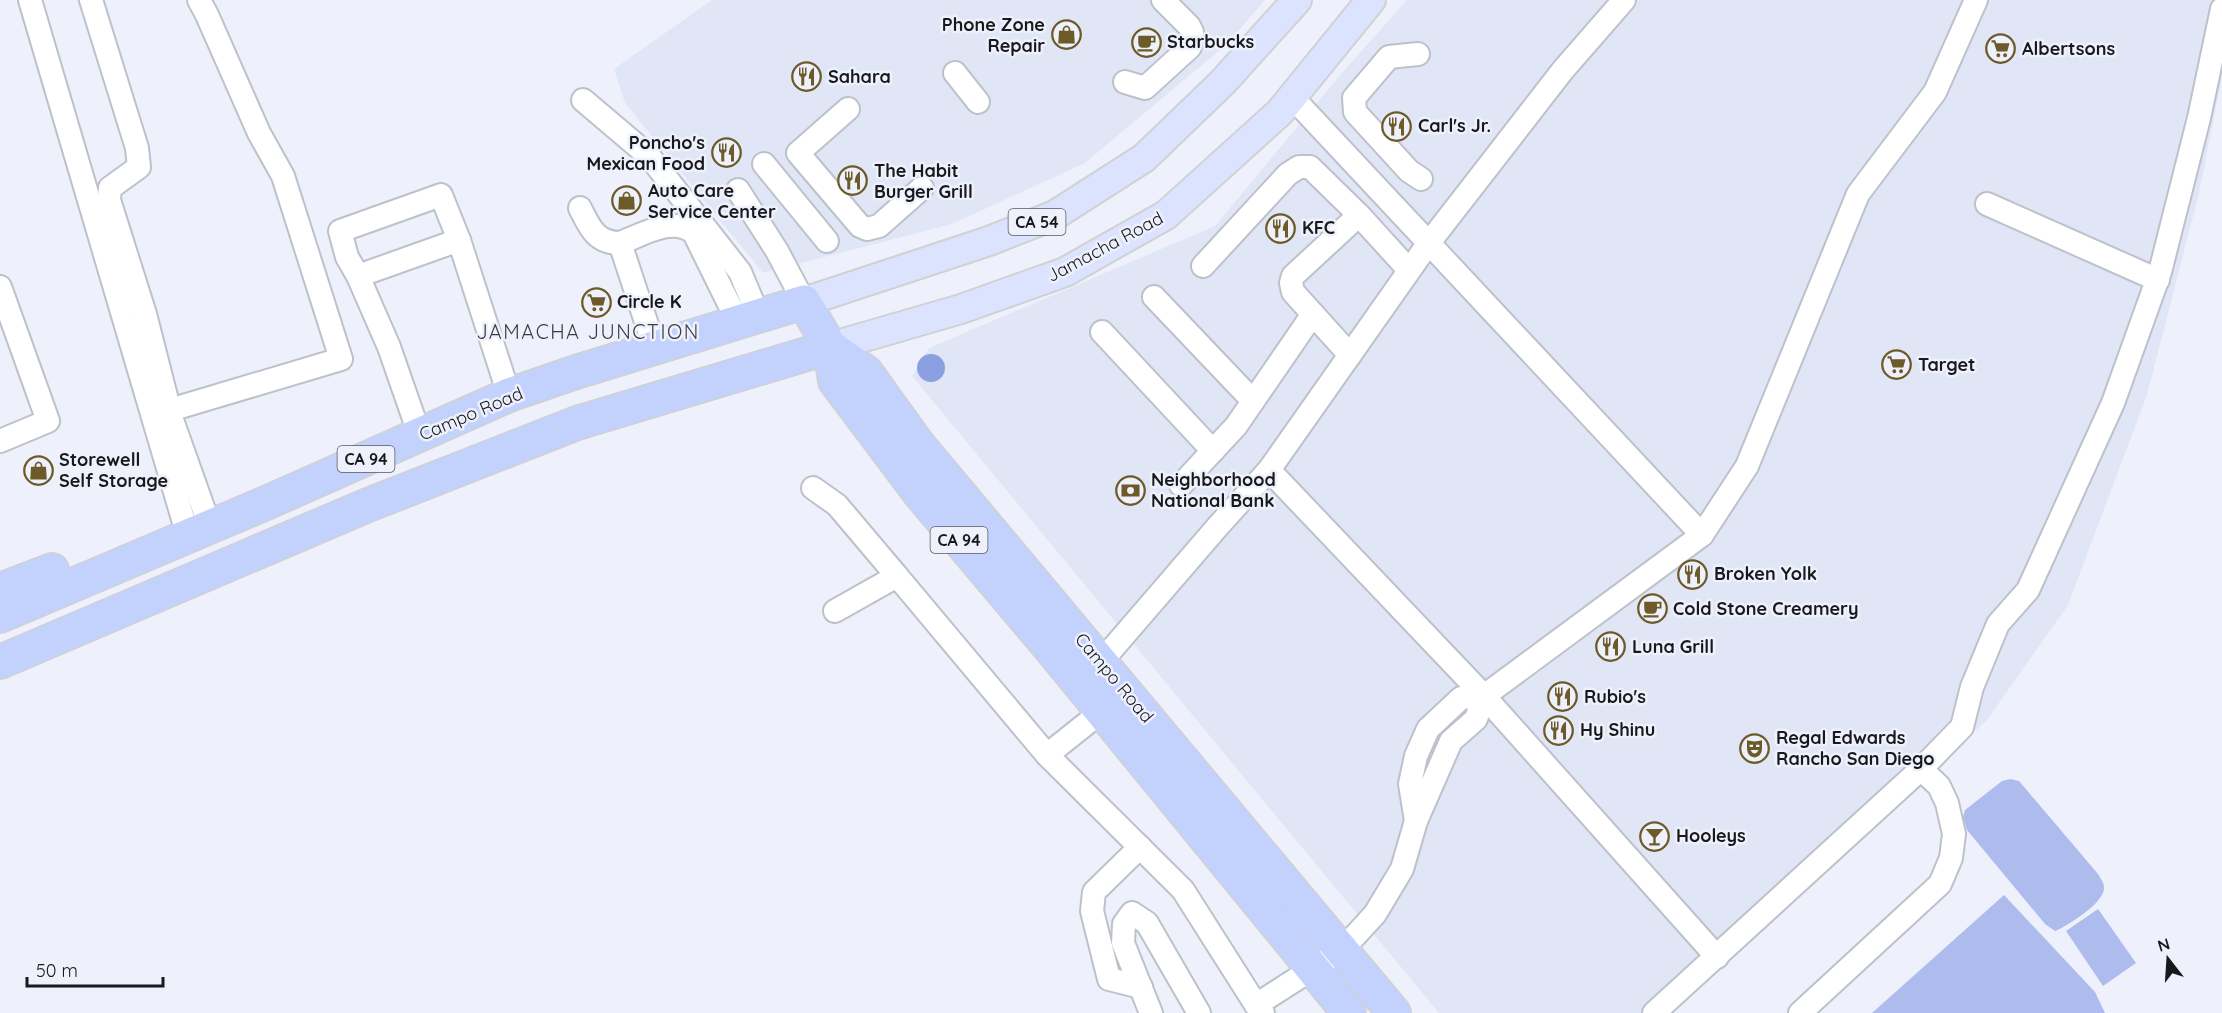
<svg xmlns="http://www.w3.org/2000/svg" width="2222" height="1013" font-family="Quicksand,sans-serif">
  <style>
    .built { fill: #e1e6f7 }
    .green { fill: #adbced }
    .water { fill: #8ca0e1 }
    .lines { fill: none; stroke-linecap: round; stroke-linejoin: round }
    .minor-casing { stroke: #bdc1ca; stroke-width: 26 }
    .major-casing { stroke: #d1d1d2; stroke-width: 32 }
    .highway-casing { stroke: #d1d1d2; stroke-width: 36 }
    .minor { stroke: #fff; stroke-width: 22 }
    .major { stroke: #dbe3fe; stroke-width: 28 }
    .highway { stroke: #c3d1fd; stroke-width: 33 }
    .labels { text-anchor: middle; stroke-width: 5; stroke-linejoin: round; paint-order: stroke }
    .shield { fill: #eef1fb; stroke: #585a5f; stroke-width: 1.5 }
    .shield-label { font-size: 16px; font-weight: bold; fill: #18191c }
    .poi-label { font-size: 18px; font-weight: bold; fill: #18191c; stroke: #eef1fb; text-anchor: start }
    .street-label { font-size: 18px; fill: #18191c; stroke: #eef1fb }
    .neighbourhood-label { font-size: 20px; letter-spacing: 1.5px; fill: #3a3c43; stroke: #eef1fb }
  </style>
  <rect width="100%" height="100%" fill="#eef1fb"/>
  <g class="built">
    <path d="M 712,0 L 1265,0 L 1228,43 L 1085,163 L 952,224 L 763,273 L 625,103 L 614,69 Z"/>
    <path d="M 1407,0 L 2222,0 L 2222,78 L 2199,193 L 2147,395 L 2068,605 L 1987,720 L 1670,1013 L 1439,1013 L 912,376 L 929,348 L 1215,226 L 1341,74 Z"/>
  </g>
  <g class="green">
    <path d="M 2011,779 L 2019,781 L 2098,874 C 2100,877 2104,883 2104,887 C 2106,902 2067,926 2055,931 L 2045,924 L 1967,830 L 1963,817 L 1965,810 L 2002,781 Z"/>
    <path d="M 2004,895 L 2095,992 L 2105,1013 L 1872,1013 Z"/>
    <path d="M 2098,909 L 2136,963 L 2103,986 L 2066,931 Z"/>
  </g>
  <circle class="water" cx="931" cy="368" r="14"/>
  <g class="lines">
    <defs>
      <g id="minor">
        <path d="M 30,0 L 188,536"/>
        <path d="M 91,0 L 137,148 L 139,167 L 110,188 L 109,200 L 145,314 L 172,420 L 210,527"/>
        <path d="M 1418,54 L 1389,57 L 1354,98 L 1355,112 L 1409,171 L 1421,179"/>
        <path d="M 955,73 L 978,102"/>
        <path d="M 1125,82 L 1145,88 L 1190,47 L 1192,32 L 1189,26 L 1163,0"/>
        <path d="M 1292,97 L 1702,535"/>
        <path d="M 583,100 L 649,156 L 740,272 L 758,315"/>
        <path d="M 848,109 L 798,153 L 860,226 L 867,229 L 879,226 L 922,188"/>
        <path d="M 764,164 L 827,241"/>
        <path d="M 738,190 L 777,251 L 804,302"/>
        <path d="M 1987,204 L 2158,280"/>
        <path d="M 580,208 C 590,228 596,243 620,243"/>
        <path d="M 1203,266 L 1288,174 L 1299,167 L 1310,167 L 1359,215"/>
        <path d="M 358,276 L 347,257 L 340,231 L 441,195 L 459,240"/>
        <path d="M 0,287 L 48,421 L 0,441"/>
        <path d="M 1154,297 L 1253,401"/>
        <path d="M 1102,332 L 1213,451"/>
        <path d="M 655,349 L 620,243 C 642,235 673,215 694,233 L 738,322"/>
        <path d="M 1350,355 L 1293,292 L 1291,283 L 1293,276 L 1359,215 L 1409,270"/>
        <path d="M 170,410 L 341,359 L 283,176 L 259,133 L 207,15 L 199,0"/>
        <path d="M 420,436 L 389,347 L 358,276 L 459,240 L 509,395"/>
        <path d="M 1269,470 L 1484,696 L 1717,957"/>
        <path d="M 1181,485 L 1236,426 L 1313,314"/>
        <path d="M 813,488 L 837,505 L 897,576"/>
        <path d="M 835,611 L 897,576 L 1047,755"/>
        <path d="M 1101,662 L 1219,525 L 1269,470 L 1428,244 L 1563,70 L 1624,0"/>
        <path d="M 1101,712 L 1047,755 L 1183,890 L 1256,1005"/>
        <path d="M 1416,821 L 1410,784 L 1416,756 L 1428,729 L 1461,698 L 1484,696 L 1702,535 L 1747,466 L 1858,194 L 1935,92 L 1976,0"/>
        <path d="M 1140,847 L 1094,892 L 1092,911 L 1109,979 L 1141,987"/>
        <path d="M 1151,1013 L 1123,943 L 1124,924 L 1132,913 L 1147,923 L 1199,1013"/>
        <path d="M 1263,1013 L 1256,1005 L 1342,950 L 1375,914 L 1402,869 L 1416,821 L 1451,741 L 1476,719 L 1484,696"/>
        <path d="M 1654,1013 L 1921,769 L 1962,727 L 1972,687 L 1998,624 L 2028,590 L 2113,403 L 2160,272 L 2199,118 L 2222,9"/>
        <path d="M 1800,1013 L 1940,884 L 1951,858 L 1954,834 L 1947,803 L 1939,786 L 1921,769"/>
      </g>
      <g id="major">
        <path d="M 804,302 L 989,241 L 1055,215 L 1144,158 L 1223,82 L 1297,0"/>
        <path d="M 830,347 L 961,309 L 1065,272 L 1166,215 L 1280,112 L 1371,0"/>
      </g>
      <g id="highway">
        <path d="M 0,590 L 52,570"/>
        <path d="M 0,616 L 266,503 L 509,395 L 576,372 L 804,302 L 830,347 L 835,381 L 920,494 L 1050,648 L 1349,1013"/>
        <path d="M 0,662 L 368,505 L 577,423 L 830,347 L 866,372 L 917,443 L 1394,1013"/>
      </g>
    </defs>
    <use href="#minor" class="minor-casing"/>
    <use href="#major" class="major-casing"/>
    <use href="#highway" class="highway-casing"/>
    <use href="#minor" class="minor"/>
    <use href="#major" class="major"/>
    <use href="#highway" class="highway"/>
  </g>
  <defs>
    <symbol id="shop-ring" viewBox="-11 -11 22 22"><circle r="9.5" fill="#eef1fb" stroke="#6c5b29" stroke-width="1.5"/><path d="M-5-2.5h2.3a2.7 3.5 0 0 1 5.4 0H5L5.5 6h-11ZM-1.5-2.5h3a1.5 2.3 0 0 0-3 0Z" fill="#6c5b29"/></symbol>
    <symbol id="cafe-ring" viewBox="-11 -11 22 22"><circle r="9.5" fill="#eef1fb" stroke="#6c5b29" stroke-width="1.5"/><path d="M-5.5-4.5H6V0H3Q3 3.5 0 3.5H-2.5Q-5.5 3.5-5.5 0ZM3-3.2v2h1.7v-2ZM-6 4.5H4V6H-6Z" fill="#6c5b29"/></symbol>
    <symbol id="supermarket-ring" viewBox="-11 -11 22 22"><circle r="9.5" fill="#eef1fb" stroke="#6c5b29" stroke-width="1.5"/><path d="M-6-5.5h2.5l.6 2H6L4.5 2H-2.5L-4.4-4H-6ZM-1.5 3.2a1.3 1.3 0 1 0 .1 0ZM3 3.2a1.3 1.3 0 1 0 .1 0Z" fill="#6c5b29"/></symbol>
    <symbol id="restaurant-ring" viewBox="-11 -11 22 22"><circle r="9.5" fill="#eef1fb" stroke="#6c5b29" stroke-width="1.5"/><path d="M-5-6h1v4h1v-4h1v4h1v-4h1v5L-1.5 .5V6h-2V.5L-5-1ZM5-6V6H3V1.5H1.5Q1.5-4 5-6Z" fill="#6c5b29"/></symbol>
    <symbol id="bank-ring" viewBox="-11 -11 22 22"><circle r="9.5" fill="#eef1fb" stroke="#6c5b29" stroke-width="1.5"/><path d="M-6-4H6V4H-6ZM0-2.3a2.3 2.3 0 1 0 0 4.6a2.3 2.3 0 1 0 0-4.6Z" fill="#6c5b29"/></symbol>
    <symbol id="theatre-ring" viewBox="-11 -11 22 22"><circle r="9.5" fill="#eef1fb" stroke="#6c5b29" stroke-width="1.5"/><path d="M-5-5.5Q0-4 5-5.5V0Q5 5 0 6Q-5 5-5 0ZM-3.3-2.5H-1v1.5H-3.3ZM1-2.5H3.3v1.5H1ZM-2.8 1Q0 5.5 2.8 1Z" fill="#6c5b29"/></symbol>
    <symbol id="bar-ring" viewBox="-11 -11 22 22"><circle r="9.5" fill="#eef1fb" stroke="#6c5b29" stroke-width="1.5"/><path d="M-6-5H6L.8 .8V4.5H3.5V6h-7V4.5H-.8V.8Z" fill="#6c5b29"/></symbol>
  </defs>
  <g fill-rule="evenodd">
    <use href="#shop-ring" x="1050" y="18" width="33" height="33"/>
    <use href="#cafe-ring" x="1130" y="26" width="33" height="33"/>
    <use href="#supermarket-ring" x="1984" y="32" width="33" height="33"/>
    <use href="#restaurant-ring" x="790" y="60" width="33" height="33"/>
    <use href="#restaurant-ring" x="1380" y="110" width="33" height="33"/>
    <use href="#restaurant-ring" x="710" y="136" width="33" height="33"/>
    <use href="#restaurant-ring" x="836" y="164" width="33" height="33"/>
    <use href="#shop-ring" x="610" y="184" width="33" height="33"/>
    <use href="#restaurant-ring" x="1264" y="212" width="33" height="33"/>
    <use href="#supermarket-ring" x="580" y="286" width="33" height="33"/>
    <use href="#supermarket-ring" x="1880" y="348" width="33" height="33"/>
    <use href="#shop-ring" x="22" y="454" width="33" height="33"/>
    <use href="#bank-ring" x="1114" y="474" width="33" height="33"/>
    <use href="#restaurant-ring" x="1676" y="558" width="33" height="33"/>
    <use href="#cafe-ring" x="1636" y="592" width="33" height="33"/>
    <use href="#restaurant-ring" x="1594" y="630" width="33" height="33"/>
    <use href="#restaurant-ring" x="1546" y="680" width="33" height="33"/>
    <use href="#restaurant-ring" x="1542" y="714" width="33" height="33"/>
    <use href="#theatre-ring" x="1738" y="732" width="33" height="33"/>
    <use href="#bar-ring" x="1638" y="820" width="33" height="33"/>
  </g>
  <g class="labels">
    <g class="shield">
      <rect x="1008.5" y="209" width="57" height="26" rx="4.5"/>
      <rect x="337.5" y="446" width="57" height="26" rx="4.5"/>
      <rect x="930.5" y="527" width="57" height="26" rx="4.5"/>
    </g>
    <g class="shield-label">
      <text x="1037" y="228">CA 54</text>
      <text x="366" y="465">CA 94</text>
      <text x="959" y="546">CA 94</text>
    </g>
    <g class="poi-label">
      <text x="1045" y="31" text-anchor="end">Phone Zone<tspan x="1045" dy="21">Repair</tspan></text>
      <text x="1167" y="48">Starbucks</text>
      <text x="2022" y="55">Albertsons</text>
      <text x="828" y="83">Sahara</text>
      <text x="1418" y="132">Carl's Jr.</text>
      <text x="705" y="149" text-anchor="end">Poncho's<tspan x="705" dy="21">Mexican Food</tspan></text>
      <text x="874" y="177">The Habit<tspan x="874" dy="21">Burger Grill</tspan></text>
      <text x="648" y="197">Auto Care<tspan x="648" dy="21">Service Center</tspan></text>
      <text x="1302" y="234">KFC</text>
      <text x="617" y="308">Circle K</text>
      <text x="1918" y="371">Target</text>
      <text x="59" y="466">Storewell<tspan x="59" dy="21">Self Storage</tspan></text>
      <text x="1151" y="486">Neighborhood<tspan x="1151" dy="21">National Bank</tspan></text>
      <text x="1714" y="580">Broken Yolk</text>
      <text x="1673" y="615">Cold Stone Creamery</text>
      <text x="1632" y="653">Luna Grill</text>
      <text x="1584" y="703">Rubio's</text>
      <text x="1580" y="736">Hy Shinu</text>
      <text x="1776" y="744">Regal Edwards<tspan x="1776" dy="21">Rancho San Diego</tspan></text>
      <text x="1676" y="842">Hooleys</text>
    </g>
    <g class="street-label">
      <text transform="translate(1105 247) rotate(-28)" y="6">Jamacha Road</text>
      <text transform="translate(471 414) rotate(-23)" y="6">Campo Road</text>
      <text transform="translate(1114 678) rotate(50)" y="6">Campo Road</text>
    </g>
    <g class="neighbourhood-label">
      <text x="588" y="339">JAMACHA JUNCTION</text>
    </g>
  </g>
  <g transform="translate(2168 959) rotate(343)" stroke="#eef1fb" stroke-width="4.5" paint-order="stroke">
  <path d="M0-4.5L10 22L0 15L-10 22Z" fill="#18191c"/>
  <text y="-9" font-size="16" font-weight="bold" text-anchor="middle" fill="#18191c">N</text>
  </g>
  <path d="M27 977v9h136v-9" fill="none" stroke="#18191c" stroke-width="3"/>
  <text x="36" y="977" font-size="18" fill="#18191c" stroke="#eef1fb" stroke-width="4.5" paint-order="stroke">50 m</text>
</svg>
